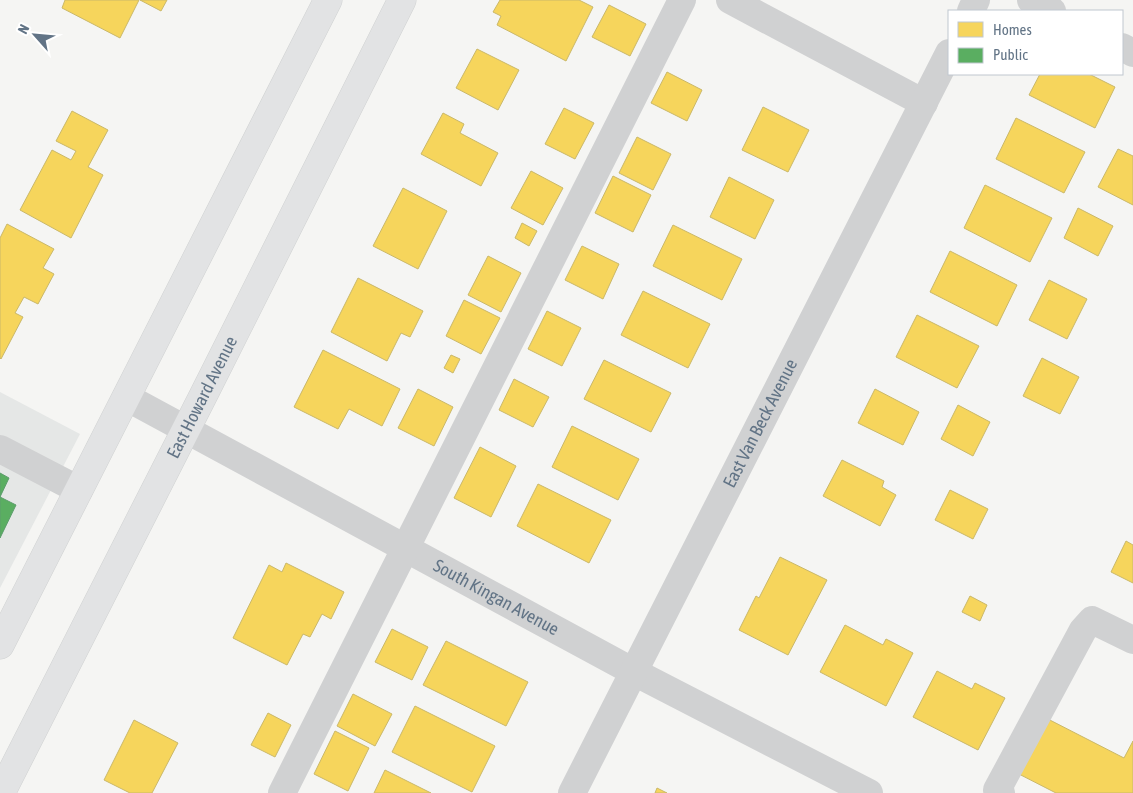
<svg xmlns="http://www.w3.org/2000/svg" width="1133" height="793" font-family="'Asap Condensed',sans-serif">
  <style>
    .built { fill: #e5e7e6 }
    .homes { fill: #f6d55c; stroke: #cab869 }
    .public { fill: #5aae61; stroke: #5c9d6c }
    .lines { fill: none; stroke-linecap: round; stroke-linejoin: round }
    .major-casing { stroke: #d0d2d2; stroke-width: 29 }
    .minor { stroke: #d0d1d2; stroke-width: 28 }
    .major { stroke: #e2e3e4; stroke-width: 28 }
    .labels { text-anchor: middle; stroke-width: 5; stroke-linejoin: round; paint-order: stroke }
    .street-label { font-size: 18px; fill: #627486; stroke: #fff }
  </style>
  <rect width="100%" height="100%" fill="#f5f5f3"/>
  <path class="built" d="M 0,392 L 80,434 L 0,588 Z"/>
  <g class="homes">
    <path d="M 65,0 L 139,0 L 120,38 L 62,8 Z"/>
    <path d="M 140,0 L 167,0 L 161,11 Z"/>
    <path d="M 500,0 L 579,0 L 593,7 L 566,61 L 497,25 L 501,16 L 493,12 Z"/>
    <path d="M 609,5 L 646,24 L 630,56 L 592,37 Z"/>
    <path d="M 477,49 L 519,70 L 498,110 L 456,88 Z"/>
    <path d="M 667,72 L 702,90 L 687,121 L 651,103 Z"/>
    <path d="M 1040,74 L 1089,74 L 1115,87 L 1095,128 L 1029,95 Z"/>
    <path d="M 763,107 L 809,130 L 788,172 L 742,150 Z"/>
    <path d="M 564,108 L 594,123 L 575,159 L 545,144 Z"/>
    <path d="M 72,111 L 108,130 L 88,167 L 103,175 L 71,238 L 20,210 L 52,150 L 71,160 L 76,151 L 56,141 Z"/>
    <path d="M 443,113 L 464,124 L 460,133 L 498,153 L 481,186 L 421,154 Z"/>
    <path d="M 1016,118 L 1085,152 L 1064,193 L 996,159 Z"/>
    <path d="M 637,137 L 671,154 L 653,190 L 619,173 Z"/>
    <path d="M 1118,149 L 1133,156 L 1133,205 L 1098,187 Z"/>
    <path d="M 531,171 L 563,188 L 543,225 L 511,208 Z"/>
    <path d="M 613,176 L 651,195 L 633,232 L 595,213 Z"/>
    <path d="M 729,177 L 774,200 L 755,239 L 710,217 Z"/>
    <path d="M 985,185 L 1052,218 L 1030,262 L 964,228 Z"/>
    <path d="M 403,188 L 447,211 L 418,269 L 373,246 Z"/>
    <path d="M 1078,208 L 1113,226 L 1098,256 L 1064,238 Z"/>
    <path d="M 522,223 L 537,231 L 529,246 L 515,238 Z"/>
    <path d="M 7,224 L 54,249 L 43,268 L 54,274 L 38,304 L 24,297 L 15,313 L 23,317 L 1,359 L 0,358 L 0,238 Z"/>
    <path d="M 673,225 L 742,259 L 722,300 L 653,266 Z"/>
    <path d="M 582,246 L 619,264 L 603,299 L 565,280 Z"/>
    <path d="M 950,251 L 1017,285 L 997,326 L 930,292 Z"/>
    <path d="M 488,256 L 521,273 L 501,312 L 468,295 Z"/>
    <path d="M 358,278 L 423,311 L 410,337 L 401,333 L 387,361 L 331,332 Z"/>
    <path d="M 1049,280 L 1087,299 L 1067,339 L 1029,320 Z"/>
    <path d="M 643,291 L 710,324 L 688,368 L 621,335 Z"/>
    <path d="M 464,300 L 500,318 L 481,354 L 446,336 Z"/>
    <path d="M 547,311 L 581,328 L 562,366 L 528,349 Z"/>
    <path d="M 917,315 L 979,346 L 957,388 L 896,357 Z"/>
    <path d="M 323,350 L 400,389 L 382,426 L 349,409 L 338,429 L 294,407 Z"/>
    <path d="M 451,355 L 460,359 L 453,373 L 444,368 Z"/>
    <path d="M 1042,358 L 1079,377 L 1060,414 L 1023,396 Z"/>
    <path d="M 604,360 L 671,393 L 651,432 L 584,399 Z"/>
    <path d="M 514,379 L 549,397 L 533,427 L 499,410 Z"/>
    <path d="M 418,389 L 453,407 L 434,446 L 398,428 Z"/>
    <path d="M 875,389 L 919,412 L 903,445 L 858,423 Z"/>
    <path d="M 958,405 L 990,422 L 973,456 L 941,439 Z"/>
    <path d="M 572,426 L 639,459 L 618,500 L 552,467 Z"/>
    <path d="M 480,447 L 516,466 L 491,517 L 454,498 Z"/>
    <path d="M 842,460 L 884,481 L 882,487 L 896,495 L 880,526 L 823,496 Z"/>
    <path d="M 538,484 L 611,520 L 589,563 L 517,526 Z"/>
    <path d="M 950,490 L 988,509 L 973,539 L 935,520 Z"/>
    <path d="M 1126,541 L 1133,545 L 1133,583 L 1111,572 Z"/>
    <path d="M 780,557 L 827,580 L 788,655 L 739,630 L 756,596 L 759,598 Z"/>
    <path d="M 286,563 L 344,592 L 331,619 L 322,614 L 310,637 L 303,634 L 287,665 L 233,638 L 269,565 L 282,572 Z"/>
    <path d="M 970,596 L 987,605 L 980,621 L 962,612 Z"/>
    <path d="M 845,625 L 883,645 L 886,639 L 913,653 L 886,706 L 820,672 Z"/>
    <path d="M 392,629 L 428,647 L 412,680 L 375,662 Z"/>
    <path d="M 446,641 L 528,682 L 506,726 L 423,685 Z"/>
    <path d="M 937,671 L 972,689 L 975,683 L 1005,698 L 978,750 L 913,717 Z"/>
    <path d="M 353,694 L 392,714 L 375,746 L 337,726 Z"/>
    <path d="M 415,706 L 495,746 L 472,792 L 392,752 Z"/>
    <path d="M 268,713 L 291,725 L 275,757 L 251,745 Z"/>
    <path d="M 1042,716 L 1124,758 L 1133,741 L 1133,793 L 1056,793 L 1013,771 Z"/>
    <path d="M 134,720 L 178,743 L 152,793 L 130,793 L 104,780 Z"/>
    <path d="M 335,731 L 369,748 L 348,791 L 314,774 Z"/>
    <path d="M 385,770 L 431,793 L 374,793 Z"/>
    <path d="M 657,788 L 667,793 L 655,793 Z"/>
  </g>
  <path class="public" d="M 0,473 L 9,478 L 0,497 L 16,505 L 0,538 Z"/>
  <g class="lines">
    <defs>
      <g id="major">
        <path d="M 0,645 L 328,0"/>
        <path id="s3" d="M 1,793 L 203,396 L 402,0"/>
      </g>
    </defs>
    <use href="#major" class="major-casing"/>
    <g class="minor">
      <path d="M 730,0 L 924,103"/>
      <path d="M 1031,0 L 1052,11"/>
      <path d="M 971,11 L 976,0"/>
      <path d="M 1122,47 L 1133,53"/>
      <path id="s1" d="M 126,397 L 634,672 L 869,793"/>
      <path d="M 0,449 L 79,490"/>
      <path d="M 282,793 L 682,0"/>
      <path id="s2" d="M 572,793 L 949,53"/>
      <path d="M 1001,793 L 997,790 L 1083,630 L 1092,620 L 1133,640"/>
    </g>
    <use href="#major" class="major"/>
  </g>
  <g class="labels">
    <g class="street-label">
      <text dy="6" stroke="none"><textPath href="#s3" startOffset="444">East Howard Avenue</textPath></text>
      <text dy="6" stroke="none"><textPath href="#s2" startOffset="415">East Van Beck Avenue</textPath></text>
      <text dy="6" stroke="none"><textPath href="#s1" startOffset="421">South Kingan Avenue</textPath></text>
    </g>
  </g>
  <rect x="948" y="10" width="175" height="65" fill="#ffffff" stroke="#c0c7cf"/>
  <rect x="958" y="22" width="25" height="15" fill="#f6d55c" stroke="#c0c7cf"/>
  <text x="993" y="35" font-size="15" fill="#627486">Homes</text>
  <rect x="958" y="48" width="25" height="15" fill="#5aae61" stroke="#c0c7cf"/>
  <text x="993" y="60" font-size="15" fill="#627486">Public</text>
  <g transform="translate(35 35) rotate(297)" stroke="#ffffff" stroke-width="4" paint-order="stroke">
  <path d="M0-4L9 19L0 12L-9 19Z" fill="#627486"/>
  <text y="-8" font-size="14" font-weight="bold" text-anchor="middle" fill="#627486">N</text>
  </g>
</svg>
